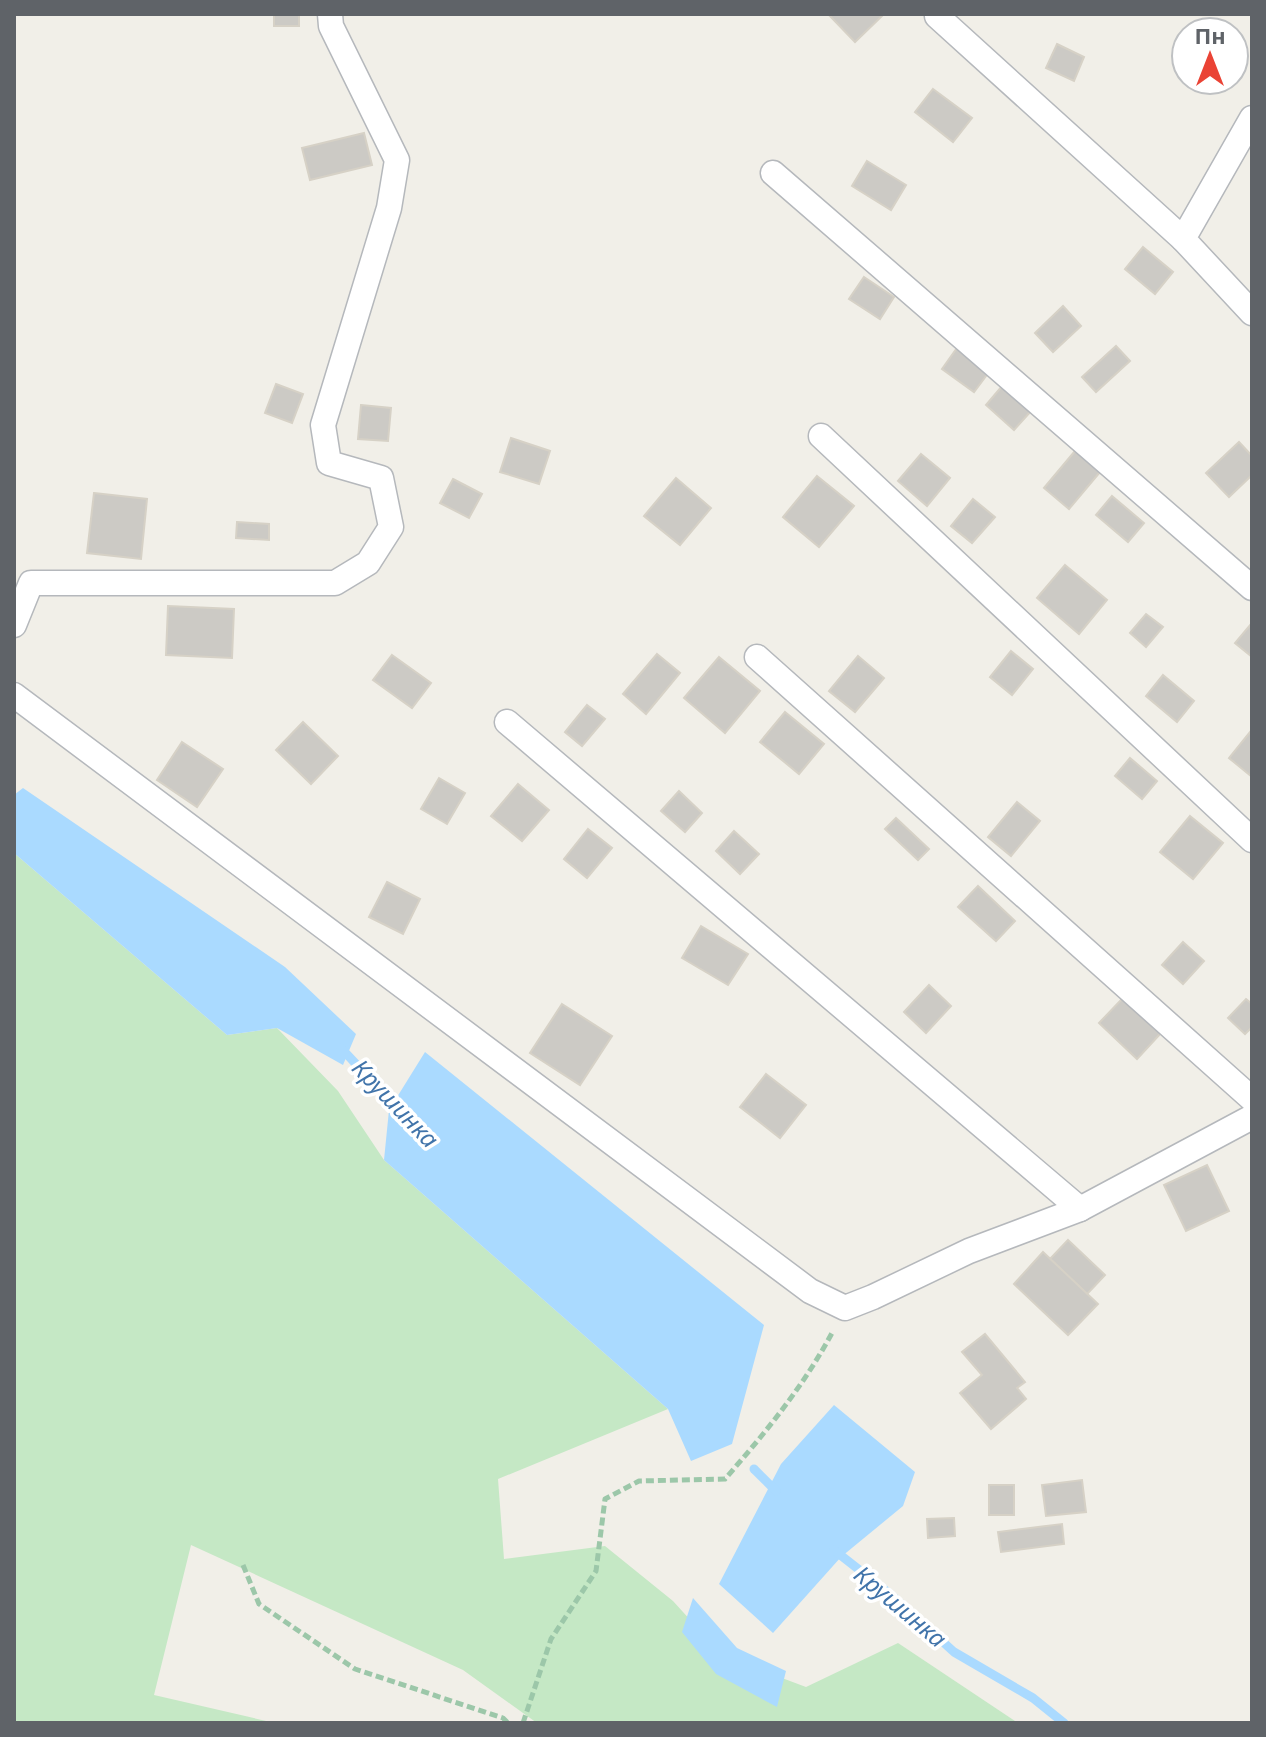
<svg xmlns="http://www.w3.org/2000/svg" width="1266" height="1737" font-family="'Noto Sans',sans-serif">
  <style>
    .green { fill: #c5e8c5 }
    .water { fill: #aadaff }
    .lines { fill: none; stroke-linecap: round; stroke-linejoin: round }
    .stream { stroke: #aadaff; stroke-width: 9 }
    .building { fill: #cccac5; stroke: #d6d1c6; stroke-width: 2 }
    .minor-casing { stroke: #b5b8bc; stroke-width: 27 }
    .path { stroke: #9cc7a9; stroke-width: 5; stroke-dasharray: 8 4; stroke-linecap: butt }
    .minor { stroke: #fff; stroke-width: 24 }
    .labels { text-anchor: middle; stroke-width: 7; stroke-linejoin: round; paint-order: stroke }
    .water-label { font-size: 24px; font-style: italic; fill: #4174aa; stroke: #fff }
  </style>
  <rect width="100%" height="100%" fill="#f1efe8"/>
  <path class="green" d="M 14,853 L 227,1035 L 277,1028 L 338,1091 L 384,1160 L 668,1409 L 498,1479 L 504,1559 L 605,1546 L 673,1601 L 723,1656 L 806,1687 L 898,1643 L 1018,1723 L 537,1723 L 463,1670 L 191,1545 L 154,1695 L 275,1723 L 14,1723 Z"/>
  <g class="water">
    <path d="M 23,788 L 285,967 L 356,1034 L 343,1065 L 277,1028 L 227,1035 L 14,853 L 14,795 Z"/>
    <path d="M 425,1052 L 764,1325 L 732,1444 L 691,1461 L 668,1409 L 384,1160 L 389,1110 Z"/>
    <path d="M 834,1405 L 915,1472 L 903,1506 L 841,1557 L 773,1633 L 719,1584 L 781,1464 Z"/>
    <path d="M 693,1598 L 737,1648 L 786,1671 L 777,1707 L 716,1674 L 682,1632 Z"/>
  </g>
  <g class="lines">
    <g class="stream">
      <path d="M 341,1048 L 399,1110"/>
      <path d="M 754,1469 L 776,1491"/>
      <path d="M 834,1550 L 890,1594 L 954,1652 L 1033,1698 L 1064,1723"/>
    </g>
  </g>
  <g class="building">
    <rect x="274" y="14" width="25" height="12"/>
    <path d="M 828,14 L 884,14 L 855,42 Z"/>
    <path d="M 1057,44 L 1084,57 L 1074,81 L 1046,68 Z"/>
    <path d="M 933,89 L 972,118 L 953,142 L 915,112 Z"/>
    <path d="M 364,133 L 372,165 L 310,180 L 302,148 Z"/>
    <path d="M 867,161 L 906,185 L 891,210 L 852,186 Z"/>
    <path d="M 1143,247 L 1173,272 L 1155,294 L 1125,269 Z"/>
    <path d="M 864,277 L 894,297 L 880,319 L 849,299 Z"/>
    <path d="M 1063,306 L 1081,326 L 1053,352 L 1035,333 Z"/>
    <path d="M 1116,346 L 1130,361 L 1096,392 L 1082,377 Z"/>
    <path d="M 957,348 L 989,372 L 974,392 L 942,369 Z"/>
    <path d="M 276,384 L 303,394 L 292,423 L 265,413 Z"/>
    <path d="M 1003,385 L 1032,410 L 1014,430 L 986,405 Z"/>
    <path d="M 361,405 L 391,408 L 388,441 L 358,439 Z"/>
    <path d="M 511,438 L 550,451 L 539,484 L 500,472 Z"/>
    <path d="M 1239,442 L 1252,456 L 1252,475 L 1229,497 L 1206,473 Z"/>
    <path d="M 1075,451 L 1100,472 L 1069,509 L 1044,488 Z"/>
    <path d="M 921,454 L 950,478 L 927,506 L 898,481 Z"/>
    <path d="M 817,476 L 854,506 L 819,547 L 783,517 Z"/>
    <path d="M 676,478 L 711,508 L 680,545 L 644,516 Z"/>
    <path d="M 453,479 L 482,494 L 469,518 L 440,503 Z"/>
    <path d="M 94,493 L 147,499 L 141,559 L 87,553 Z"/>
    <path d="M 1112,496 L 1144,523 L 1128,542 L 1096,515 Z"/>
    <path d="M 973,499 L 995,517 L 972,543 L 951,526 Z"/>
    <path d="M 237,522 L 269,524 L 269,540 L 236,538 Z"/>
    <path d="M 1065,565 L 1107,600 L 1079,634 L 1037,598 Z"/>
    <path d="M 168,606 L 234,609 L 232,658 L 166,655 Z"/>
    <path d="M 1146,614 L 1163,627 L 1146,647 L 1130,633 Z"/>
    <path d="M 1251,624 L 1252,625 L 1252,657 L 1235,643 Z"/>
    <path d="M 1011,651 L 1033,669 L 1012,695 L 990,677 Z"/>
    <path d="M 657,654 L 680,673 L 646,714 L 623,694 Z"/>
    <path d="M 392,655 L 431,683 L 412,708 L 373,680 Z"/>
    <path d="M 858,656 L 884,678 L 855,712 L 829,691 Z"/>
    <path d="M 719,657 L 760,691 L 725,733 L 684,698 Z"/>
    <path d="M 1163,675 L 1194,701 L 1177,722 L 1146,696 Z"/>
    <path d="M 587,705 L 605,719 L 582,746 L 565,732 Z"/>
    <path d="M 785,712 L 824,744 L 799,774 L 760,742 Z"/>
    <path d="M 303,722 L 338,756 L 311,784 L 276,750 Z"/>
    <path d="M 1250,732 L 1252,734 L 1252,777 L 1229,758 Z"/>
    <path d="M 182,742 L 223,769 L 197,807 L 157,780 Z"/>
    <path d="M 1130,758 L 1157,781 L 1142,799 L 1115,776 Z"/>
    <path d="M 439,778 L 465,793 L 447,824 L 421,809 Z"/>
    <path d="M 518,784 L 549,810 L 522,841 L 491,816 Z"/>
    <path d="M 679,791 L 702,813 L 685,832 L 661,811 Z"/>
    <path d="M 1017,802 L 1040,821 L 1011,856 L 988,837 Z"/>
    <path d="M 1190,816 L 1223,843 L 1193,879 L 1160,852 Z"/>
    <path d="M 896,818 L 929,849 L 918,860 L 885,829 Z"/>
    <path d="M 588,829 L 612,848 L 587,878 L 564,859 Z"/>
    <path d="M 734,831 L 759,854 L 740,874 L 716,851 Z"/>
    <path d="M 387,882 L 420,899 L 403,934 L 369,917 Z"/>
    <path d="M 978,886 L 1015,921 L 996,941 L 958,907 Z"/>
    <path d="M 701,926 L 748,954 L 728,985 L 682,958 Z"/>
    <path d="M 1183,942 L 1204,961 L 1183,984 L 1162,965 Z"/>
    <path d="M 929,985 L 951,1006 L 926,1033 L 904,1012 Z"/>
    <path d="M 1123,998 L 1161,1033 L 1137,1059 L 1099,1023 Z"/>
    <path d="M 1246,999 L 1252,1004 L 1252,1027 L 1245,1034 L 1228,1018 Z"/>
    <path d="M 562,1004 L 612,1036 L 580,1085 L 530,1053 Z"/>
    <path d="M 766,1074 L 806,1105 L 780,1138 L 740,1107 Z"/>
    <path d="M 1207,1165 L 1229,1211 L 1186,1231 L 1164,1185 Z"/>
    <path d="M 1068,1240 L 1105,1275 L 1087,1294 L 1050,1259 Z"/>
    <path d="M 1043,1252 L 1098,1304 L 1068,1335 L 1014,1284 Z"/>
    <path d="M 985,1334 L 1025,1382 L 1017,1388 L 1026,1399 L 991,1429 L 960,1393 L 982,1375 L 962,1352 Z"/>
    <path d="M 1082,1480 L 1086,1512 L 1046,1516 L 1042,1485 Z"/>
    <rect x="989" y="1485" width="25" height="30"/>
    <path d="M 954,1518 L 955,1536 L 928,1538 L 927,1519 Z"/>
    <path d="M 1062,1524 L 1064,1544 L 1001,1552 L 998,1532 Z"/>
  </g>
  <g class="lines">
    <defs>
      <g id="minor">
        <path d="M 937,16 L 1183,239"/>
        <path d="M 1252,118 L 1183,239 L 1252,313"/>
        <path d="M 773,173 L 1252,588"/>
        <path d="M 821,436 L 1252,840"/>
        <path d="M 14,625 L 31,583 L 335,583 L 368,563 L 391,527 L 381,478 L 329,463 L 323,425 L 389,208 L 397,160 L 331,26 L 330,14"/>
        <path d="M 757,657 L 1252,1099"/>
        <path d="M 14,695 L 810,1291 L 845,1308 L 873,1297 L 969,1251 L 1080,1209 L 1252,1117"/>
        <path d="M 507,722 L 1080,1209"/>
      </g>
    </defs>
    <use href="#minor" class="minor-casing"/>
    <g class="path">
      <path d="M 243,1565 L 259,1604 L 355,1669 L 503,1718 L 508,1723"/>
      <path d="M 523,1723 L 551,1639 L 596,1571 L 605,1499 L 639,1481 L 725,1479 C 765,1433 804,1386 833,1331"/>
    </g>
    <use href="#minor" class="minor"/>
  </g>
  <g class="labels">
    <g class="water-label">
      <text transform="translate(395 1104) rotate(46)" y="8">Крушинка</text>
      <text transform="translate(900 1607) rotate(40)" y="8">Крушинка</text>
    </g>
  </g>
  <rect width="1266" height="1737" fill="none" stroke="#5f6368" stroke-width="32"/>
  <g transform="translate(1210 56)"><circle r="38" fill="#ffffff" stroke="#bfc1c3" stroke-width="2"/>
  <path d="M0-6L14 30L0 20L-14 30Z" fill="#ea4335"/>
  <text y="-12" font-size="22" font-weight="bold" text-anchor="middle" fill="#5f6368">Пн</text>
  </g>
</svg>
